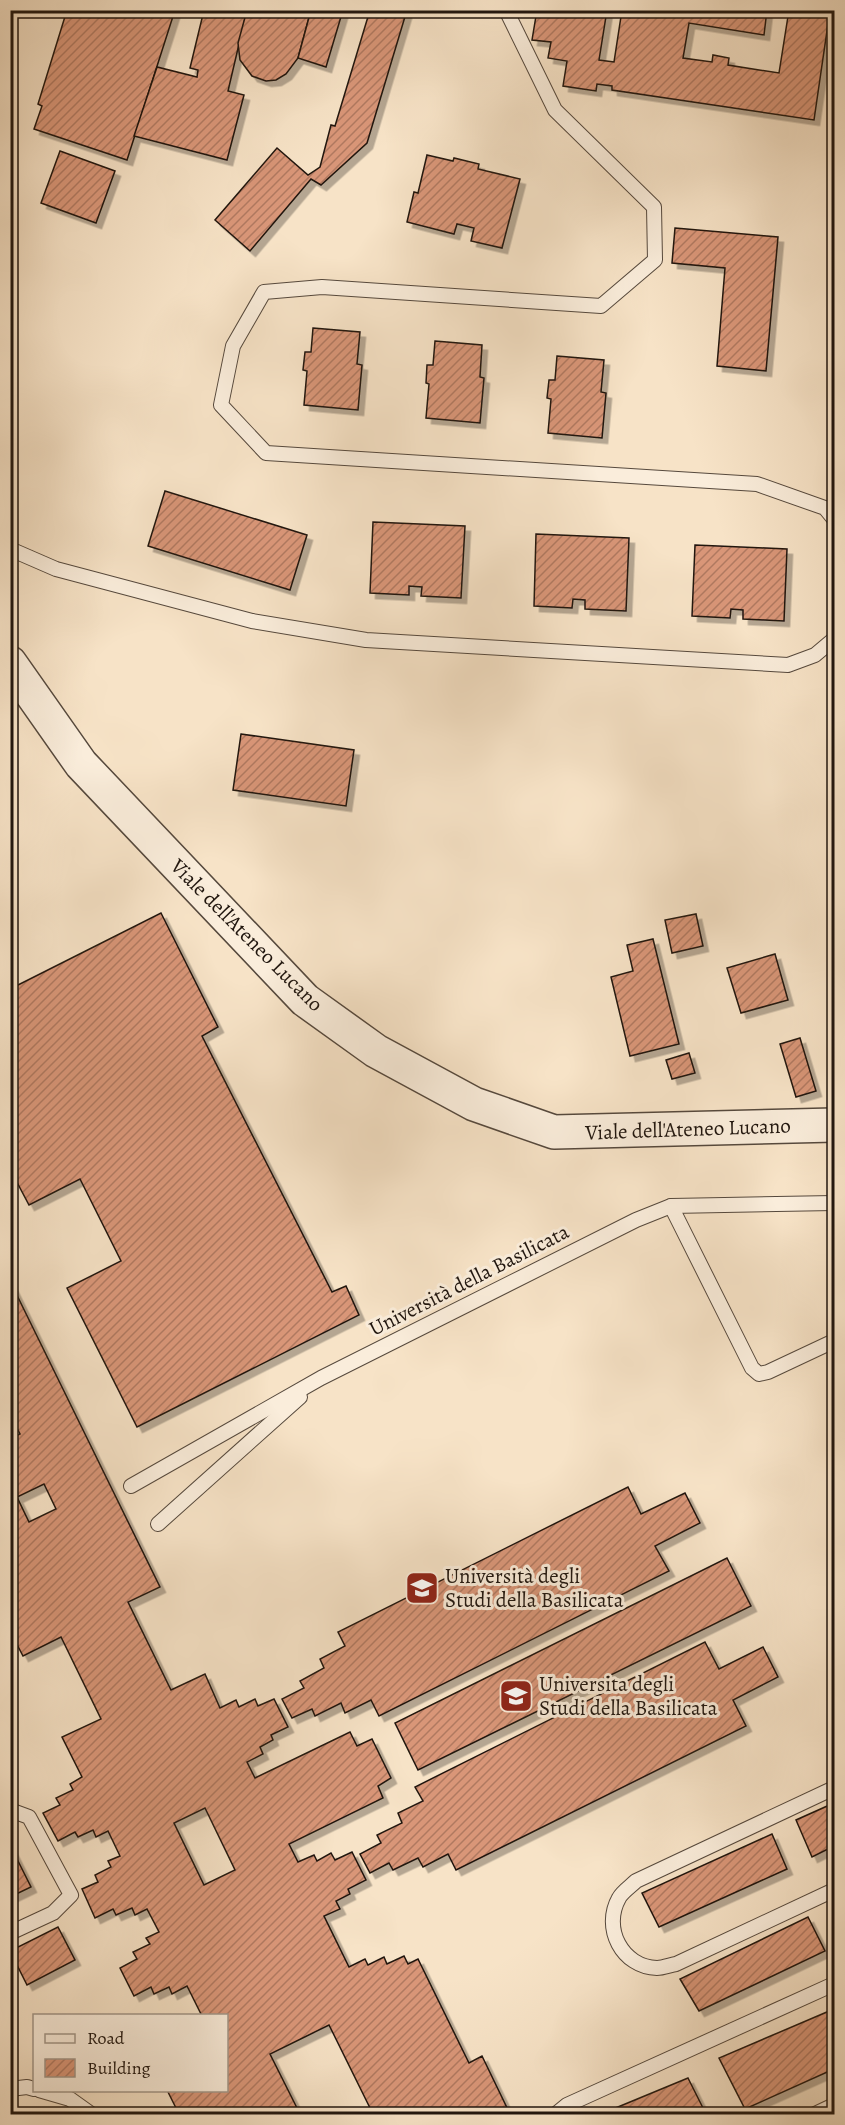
<svg xmlns="http://www.w3.org/2000/svg" width="845" height="2125" font-family="Alegreya,serif">
  <style>
    .building { fill: url(#building-hatch); stroke: #20160f; stroke-width: 1.5; fill-rule: evenodd; filter: url(#shadow) }
    .lines { fill: none; stroke-linecap: round; stroke-linejoin: round }
    .service-casing { stroke: #56493d; stroke-width: 16 }
    .tertiary-casing { stroke: #56493d; stroke-width: 36 }
    .service { stroke: #faeddb; stroke-width: 14 }
    .tertiary { stroke: #faeddb; stroke-width: 33 }
    .labels { text-anchor: middle; stroke-width: 6; stroke-linejoin: round; paint-order: stroke }
    .street-label { font-size: 21px; fill: #20160f; stroke: #faeddb }
    .poi-label { font-size: 21px; fill: #20160f; stroke: #faeddb; text-anchor: start }
  </style>
  <defs>
    <pattern id="building-hatch" width="6" height="6" patternUnits="userSpaceOnUse" patternTransform="scale(1.5)"><rect width="6" height="6" fill="#d99678"/><path d="M-1 1l2-2M0 6l6-6M5 7l2-2" fill="none" stroke="#b07961"/></pattern>
    <filter id="shadow"><feDropShadow dx="5.5" dy="5.5" stdDeviation="0" flood-color="#0004"/></filter>
  </defs>
  <rect width="100%" height="100%" fill="#f7e3c7"/>
  <filter id="stains"><feTurbulence type="fractalNoise" baseFrequency=".00333" numOctaves="4"/><feColorMatrix values="0 0 0 0 .2 0 0 0 0 .09 0 0 0 0 .02 0 0 0 .5 -.17"/></filter>
  <radialGradient id="worn" r=".72"><stop offset=".6" stop-color="#630" stop-opacity="0"/><stop offset="1" stop-color="#630" stop-opacity=".3"/></radialGradient>
  <g class="building">
    <path d="M 67,10 L 175,10 L 127,160 L 34,129 L 42,106 L 38,104 Z"/>
    <path d="M 204,10 L 247,10 L 228,91 L 244,95 L 227,160 L 134,136 L 157,67 L 197,77 L 198,70 L 190,68 Z"/>
    <path d="M 247,10 L 311,10 L 298,58 L 286,74 L 276,80 L 266,81 L 252,76 L 240,60 L 238,43 Z"/>
    <path d="M 311,10 L 343,10 L 326,67 L 298,58 Z"/>
    <path d="M 370,10 L 407,10 L 367,143 L 321,185 L 311,179 L 250,251 L 215,220 L 277,148 L 308,175 L 320,167 L 331,125 L 335,126 Z"/>
    <path d="M 537,10 L 607,10 L 599,60 L 614,62 L 622,10 L 767,10 L 764,35 L 689,23 L 683,58 L 712,62 L 713,55 L 729,58 L 728,65 L 779,73 L 789,10 L 830,10 L 814,120 L 612,90 L 612,86 L 597,84 L 596,91 L 563,86 L 567,61 L 548,58 L 551,42 L 532,40 Z"/>
    <path d="M 60,151 L 115,171 L 96,223 L 41,203 Z"/>
    <path d="M 427,155 L 453,161 L 454,158 L 479,164 L 478,169 L 520,179 L 502,248 L 471,241 L 474,228 L 457,224 L 454,234 L 407,222 L 414,192 L 418,193 Z"/>
    <path d="M 675,228 L 778,237 L 766,371 L 717,366 L 725,268 L 672,263 Z"/>
    <path d="M 313,328 L 360,332 L 357,364 L 362,365 L 358,410 L 304,405 L 307,371 L 303,370 L 305,352 L 311,352 Z"/>
    <path d="M 435,341 L 482,345 L 480,377 L 484,378 L 480,423 L 426,418 L 429,384 L 426,383 L 427,365 L 433,365 Z"/>
    <path d="M 557,356 L 604,360 L 601,392 L 606,393 L 602,438 L 548,433 L 551,399 L 547,398 L 549,380 L 555,380 Z"/>
    <path d="M 165,491 L 307,535 L 290,590 L 148,546 Z"/>
    <path d="M 373,522 L 465,526 L 461,598 L 421,596 L 422,587 L 409,586 L 409,595 L 370,593 Z"/>
    <path d="M 536,534 L 629,538 L 626,611 L 585,609 L 585,600 L 573,599 L 572,608 L 534,606 Z"/>
    <path d="M 695,545 L 787,549 L 784,621 L 743,619 L 743,610 L 731,609 L 730,618 L 692,616 Z"/>
    <path d="M 241,734 L 354,750 L 346,806 L 233,790 Z"/>
    <path d="M 161,913 L 218,1027 L 202,1036 L 332,1292 L 346,1286 L 359,1315 L 137,1427 L 67,1288 L 121,1261 L 80,1179 L 29,1205 L 10,1169 L 10,989 Z"/>
    <path d="M 696,914 L 703,946 L 672,953 L 665,920 Z"/>
    <path d="M 653,939 L 679,1044 L 630,1056 L 611,977 L 633,971 L 627,945 Z"/>
    <path d="M 775,954 L 788,1000 L 741,1013 L 727,968 Z"/>
    <path d="M 800,1038 L 816,1091 L 796,1097 L 780,1044 Z"/>
    <path d="M 689,1053 L 695,1073 L 672,1079 L 666,1060 Z"/>
    <path d="M 10,1281 L 160,1587 L 128,1602 L 171,1690 L 205,1674 L 220,1708 L 236,1700 L 239,1707 L 255,1699 L 258,1706 L 274,1699 L 288,1727 L 271,1735 L 273,1740 L 260,1747 L 263,1754 L 247,1762 L 255,1778 L 350,1732 L 357,1746 L 372,1739 L 391,1778 L 378,1786 L 383,1798 L 289,1844 L 298,1862 L 314,1855 L 317,1861 L 331,1853 L 335,1860 L 352,1852 L 366,1880 L 348,1889 L 350,1894 L 336,1901 L 340,1909 L 324,1916 L 349,1967 L 365,1959 L 368,1965 L 384,1957 L 387,1964 L 404,1956 L 408,1964 L 418,1959 L 469,2063 L 482,2056 L 510,2114 L 373,2114 L 329,2025 L 270,2054 L 300,2114 L 179,2114 L 167,2090 L 226,2090 L 226,2016 L 202,2016 L 187,1986 L 172,1994 L 169,1987 L 154,1994 L 151,1987 L 134,1996 L 120,1968 L 137,1959 L 133,1952 L 150,1944 L 146,1938 L 159,1932 L 147,1909 L 135,1915 L 132,1908 L 116,1915 L 113,1909 L 95,1918 L 82,1889 L 98,1882 L 95,1875 L 111,1867 L 108,1861 L 120,1856 L 108,1831 L 96,1837 L 93,1830 L 78,1837 L 75,1832 L 58,1841 L 43,1813 L 60,1805 L 56,1798 L 73,1790 L 70,1784 L 82,1777 L 62,1737 L 101,1719 L 61,1637 L 23,1656 L 10,1631 L 10,1439 L 20,1434 L 10,1415 ZM 44,1484 L 56,1509 L 29,1522 L 17,1497 ZM 205,1808 L 235,1870 L 204,1885 L 174,1823 Z"/>
    <path d="M 628,1487 L 641,1514 L 685,1493 L 700,1523 L 655,1546 L 669,1571 L 379,1716 L 371,1700 L 345,1713 L 341,1703 L 315,1716 L 312,1709 L 292,1718 L 282,1699 L 304,1688 L 300,1681 L 324,1668 L 320,1659 L 345,1646 L 338,1632 Z"/>
    <path d="M 727,1558 L 751,1606 L 418,1770 L 395,1723 Z"/>
    <path d="M 705,1642 L 719,1669 L 763,1647 L 778,1677 L 733,1700 L 746,1726 L 456,1870 L 448,1854 L 423,1867 L 418,1858 L 393,1870 L 389,1863 L 370,1873 L 360,1854 L 381,1843 L 377,1835 L 402,1823 L 398,1813 L 423,1801 L 415,1787 Z"/>
    <path d="M 834,1803 L 834,1846 L 812,1857 L 796,1820 Z"/>
    <path d="M 772,1834 L 787,1869 L 659,1927 L 642,1893 Z"/>
    <path d="M 10,1845 L 31,1887 L 10,1897 Z"/>
    <path d="M 808,1917 L 825,1951 L 699,2011 L 680,1979 Z"/>
    <path d="M 58,1927 L 75,1960 L 27,1985 L 10,1951 Z"/>
    <path d="M 834,2009 L 834,2069 L 745,2109 L 719,2058 Z"/>
    <path d="M 688,2078 L 706,2114 L 601,2114 Z"/>
  </g>
  <g class="lines">
    <defs>
      <g id="service">
        <path d="M 506,10 L 555,110 L 654,207 L 655,260 L 601,306 L 322,287 L 264,292 L 233,346 L 221,405 L 266,453 L 757,484 L 825,508 L 834,519"/>
        <path d="M 10,549 L 56,569 L 252,621 L 366,640 L 788,665 L 815,655 L 834,639"/>
        <path d="M 671,1206 L 752,1368 L 759,1374 L 768,1372 L 834,1341"/>
        <path d="M 131,1486 L 321,1378 L 636,1220 L 671,1206 L 834,1203"/>
        <path d="M 158,1524 L 300,1397"/>
        <path d="M 834,1788 L 636,1881 C 631,1886 622,1892 619,1898 C 602,1928 622,1967 657,1968 C 663,1968 670,1965 676,1964 L 834,1890"/>
        <path d="M 10,1810 L 29,1817 L 71,1895 L 53,1913 L 10,1933"/>
        <path d="M 10,2089 L 27,2087 L 34,2089"/>
        <path d="M 39,2090 L 70,2099 L 91,2114"/>
        <path d="M 556,2114 L 567,2105 L 834,1984"/>
        <path d="M 815,2114 L 834,2105"/>
      </g>
      <path id="tertiary" d="M 10,663 L 81,764 L 305,1000 L 376,1051 L 474,1104 L 554,1132 L 834,1125"/>
    </defs>
    <use href="#service" class="service-casing"/>
    <use href="#tertiary" class="tertiary-casing"/>
    <use href="#service" class="service"/>
    <use href="#tertiary" class="tertiary"/>
  </g>
  <defs>
    <symbol id="university-square" viewBox="-11 -11 22 22"><rect x="-9" y="-9" width="18" height="18" rx="4" fill="#8f2418" stroke="#faeddb"/><path d="M0-5L7-2L0 1L-7-2ZM-4 1L0 2.5L4 1V4Q0 6-4 4Z" fill="#fff"/></symbol>
  </defs>
  <g fill-rule="evenodd">
    <use href="#university-square" x="403" y="1569" width="38" height="38"/>
    <use href="#university-square" x="497" y="1677" width="38" height="38"/>
  </g>
  <g class="labels">
    <g class="street-label">
      <text transform="translate(247 935) rotate(45)" y="7">Viale dell'Ateneo Lucano</text>
      <text transform="translate(688 1129) rotate(-2)" y="7">Viale dell'Ateneo Lucano</text>
      <text transform="translate(469 1280) rotate(-27)" y="7">Università della Basilicata</text>
    </g>
    <g class="poi-label">
      <text x="445" y="1583">Università degli<tspan x="445" dy="24">Studi della Basilicata</tspan></text>
      <text x="539" y="1691">Universita degli<tspan x="539" dy="24">Studi della Basilicata</tspan></text>
    </g>
  </g>
  <rect width="845" height="2125" fill="none" stroke="#f7e3c7" stroke-width="36"/>
  <rect x="12" y="12" width="821" height="2101" fill="none" stroke="#20160f" stroke-width="3"/>
  <rect x="18" y="18" width="809" height="2089" fill="none" stroke="#20160f" stroke-width="1.5"/>
  <rect x="33" y="2014" width="195" height="78" fill="#faeddb" stroke="#a39789" stroke-width="1.5"/>
  <rect x="45" y="2034" width="30" height="9" fill="#faeddb" stroke="#a39789" stroke-width="1.5"/>
  <text x="87" y="2044" font-size="18" fill="#20160f">Road</text>
  <rect x="45" y="2059" width="30" height="18" fill="url(#building-hatch)" stroke="#a39789" stroke-width="1.5"/>
  <text x="87" y="2074" font-size="18" fill="#20160f">Building</text>
  <rect width="100%" height="100%" filter="url(#stains)"/>
  <rect width="100%" height="100%" fill="url(#worn)"/>
</svg>
